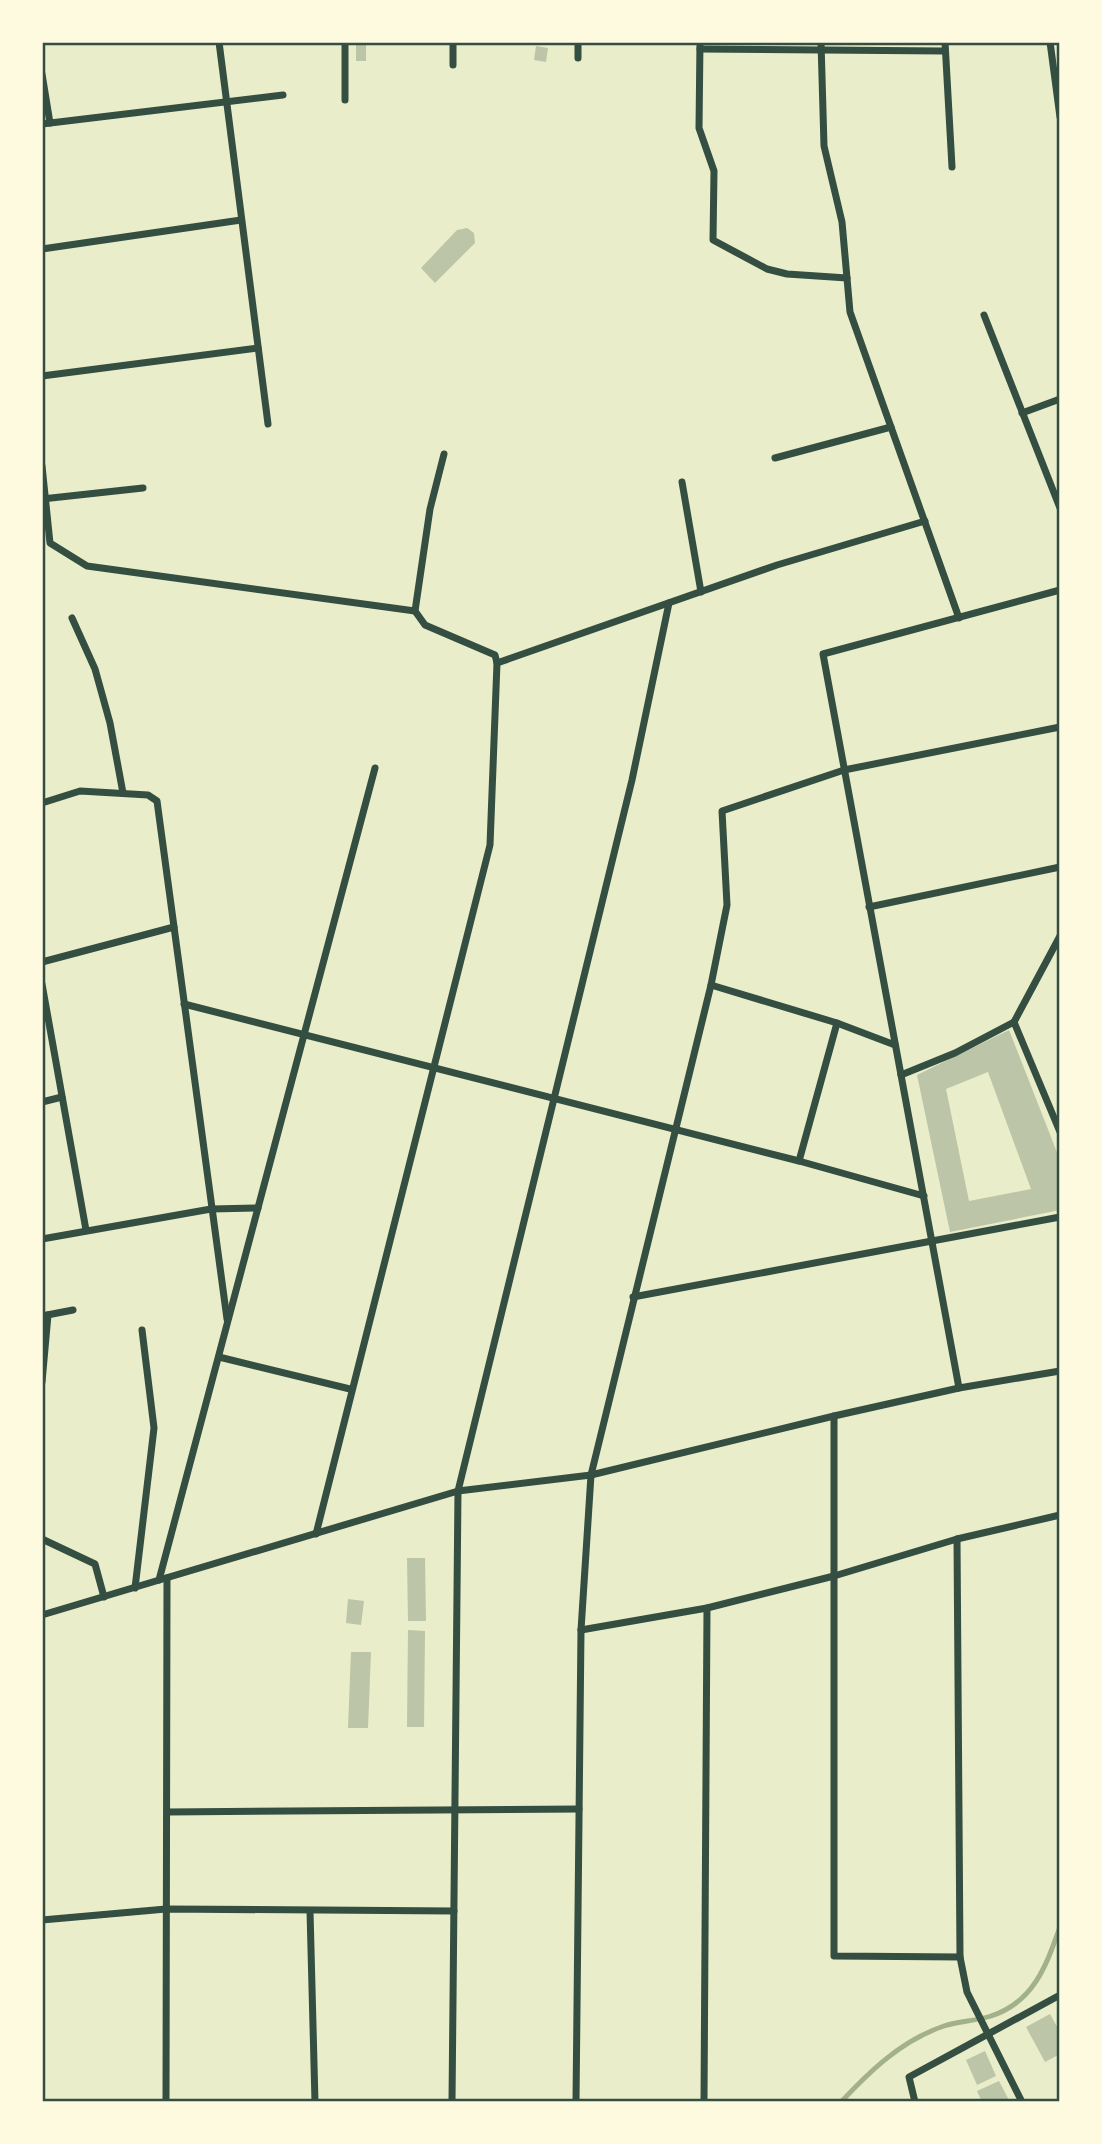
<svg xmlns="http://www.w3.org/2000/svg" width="1102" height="2144" font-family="Arial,sans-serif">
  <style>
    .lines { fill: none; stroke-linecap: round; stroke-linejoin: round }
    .stream { stroke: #a3b18a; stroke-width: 5 }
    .building { fill: #bcc5a7; fill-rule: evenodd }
    .minor { stroke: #344e41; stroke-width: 7 }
    .neatline { fill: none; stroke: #344e41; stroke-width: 2.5 }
  </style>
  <rect width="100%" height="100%" fill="#e9edc9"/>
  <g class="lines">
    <path class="stream" d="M 841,2102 C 870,2071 902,2040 944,2026 C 959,2021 976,2021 991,2016 C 1034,2002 1046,1966 1060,1927"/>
  </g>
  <g class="building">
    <rect x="356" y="44" width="10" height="17"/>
    <path d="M 536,46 L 548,48 L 546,62 L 534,60 Z"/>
    <path d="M 467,228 L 474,233 L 475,243 L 435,283 L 421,268 L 457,230 Z"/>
    <path d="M 1009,1030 L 1060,1160 L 1060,1210 L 950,1232 L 917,1075 ZM 988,1072 L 1031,1189 L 969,1201 L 946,1089 Z"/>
    <path d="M 407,1558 L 425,1558 L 426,1621 L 408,1621 Z"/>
    <path d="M 348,1599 L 364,1601 L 361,1625 L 346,1623 Z"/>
    <path d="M 408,1630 L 425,1631 L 424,1727 L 407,1727 Z"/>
    <path d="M 351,1652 L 371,1652 L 368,1728 L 348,1728 Z"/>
    <path d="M 1050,2014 L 1060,2032 L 1060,2054 L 1045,2062 L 1026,2027 Z"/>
    <path d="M 985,2051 L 996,2076 L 977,2085 L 966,2060 Z"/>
    <path d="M 999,2081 L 1010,2102 L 982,2102 L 977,2091 Z"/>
  </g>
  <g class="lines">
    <g class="minor">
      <path d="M 219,42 L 268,424"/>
      <path d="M 345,42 L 345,100"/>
      <path d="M 453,42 L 453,65"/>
      <path d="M 700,42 L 699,128 L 714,171 L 713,240 L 767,269 L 787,274 L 847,278"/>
      <path d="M 821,42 L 824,146 L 842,222 L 850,312 L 959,618"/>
      <path d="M 945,42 L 952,167"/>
      <path d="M 1050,42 L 1060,117"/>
      <path d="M 700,49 L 944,51"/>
      <path d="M 578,58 L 578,42"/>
      <path d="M 42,74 L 50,123"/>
      <path d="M 42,124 L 283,95"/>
      <path d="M 42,249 L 241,220"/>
      <path d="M 984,315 L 1060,508"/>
      <path d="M 42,376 L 258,348"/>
      <path d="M 1022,413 L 1060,399"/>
      <path d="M 775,458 L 891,427"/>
      <path d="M 42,466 L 50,543 L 87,566 L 415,611"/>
      <path d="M 682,482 L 701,592"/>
      <path d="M 42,499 L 143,488"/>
      <path d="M 72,618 L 95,669 L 110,723 L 123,793"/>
      <path d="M 497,663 L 777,565 L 925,521"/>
      <path d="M 42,803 L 80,791 L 148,795 L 157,801 L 227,1319"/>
      <path d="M 869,907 L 1060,867"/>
      <path d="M 42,962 L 174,927"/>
      <path d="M 42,984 L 86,1230"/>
      <path d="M 711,985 L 837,1023 L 895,1045"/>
      <path d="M 184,1004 L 799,1161 L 924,1196"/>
      <path d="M 1014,1022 L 1060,1132"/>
      <path d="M 901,1075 L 955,1053 L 1014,1022 L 1060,936"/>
      <path d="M 42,1102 L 62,1097"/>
      <path d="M 799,1161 L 837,1023"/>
      <path d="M 42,1239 L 211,1209 L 258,1208"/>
      <path d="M 633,1297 L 1060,1217"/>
      <path d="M 42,1316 L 73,1310"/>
      <path d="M 219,1357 L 350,1389"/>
      <path d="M 42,1382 L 48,1315"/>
      <path d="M 959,1388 L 823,654 L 1060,590"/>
      <path d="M 834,1416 L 834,1956 L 960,1957"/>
      <path d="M 316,1534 L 490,845 L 497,663 L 495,655 L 425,625 L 415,611 L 430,509 L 444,454"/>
      <path d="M 42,1539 L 95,1564 L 104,1597"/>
      <path d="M 957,1539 L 960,1957 L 967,1992 L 1022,2102"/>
      <path d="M 159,1580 L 375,768"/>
      <path d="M 135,1588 L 154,1428 L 142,1330"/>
      <path d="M 42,1615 L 458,1491 L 591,1475 L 834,1416 L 959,1388 L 1060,1371"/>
      <path d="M 581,1630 L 707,1608 L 834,1576 L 957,1539 L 1060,1515"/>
      <path d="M 168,1812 L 579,1809"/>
      <path d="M 310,1911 L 315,2102"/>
      <path d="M 42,1920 L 166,1909 L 454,1911"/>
      <path d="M 166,2102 L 167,1578"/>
      <path d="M 452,2102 L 458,1491 L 632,780 L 669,603"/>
      <path d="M 576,2102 L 581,1630 L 591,1475 L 711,985 L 727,905 L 722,811 L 844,770 L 1060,727"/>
      <path d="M 704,2102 L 707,1608"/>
      <path d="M 915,2102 L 909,2077 L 1060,1995"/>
    </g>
  </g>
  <rect width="1102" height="2144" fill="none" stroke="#fefae0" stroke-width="88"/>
  <rect x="44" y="44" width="1014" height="2056" class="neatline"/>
</svg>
